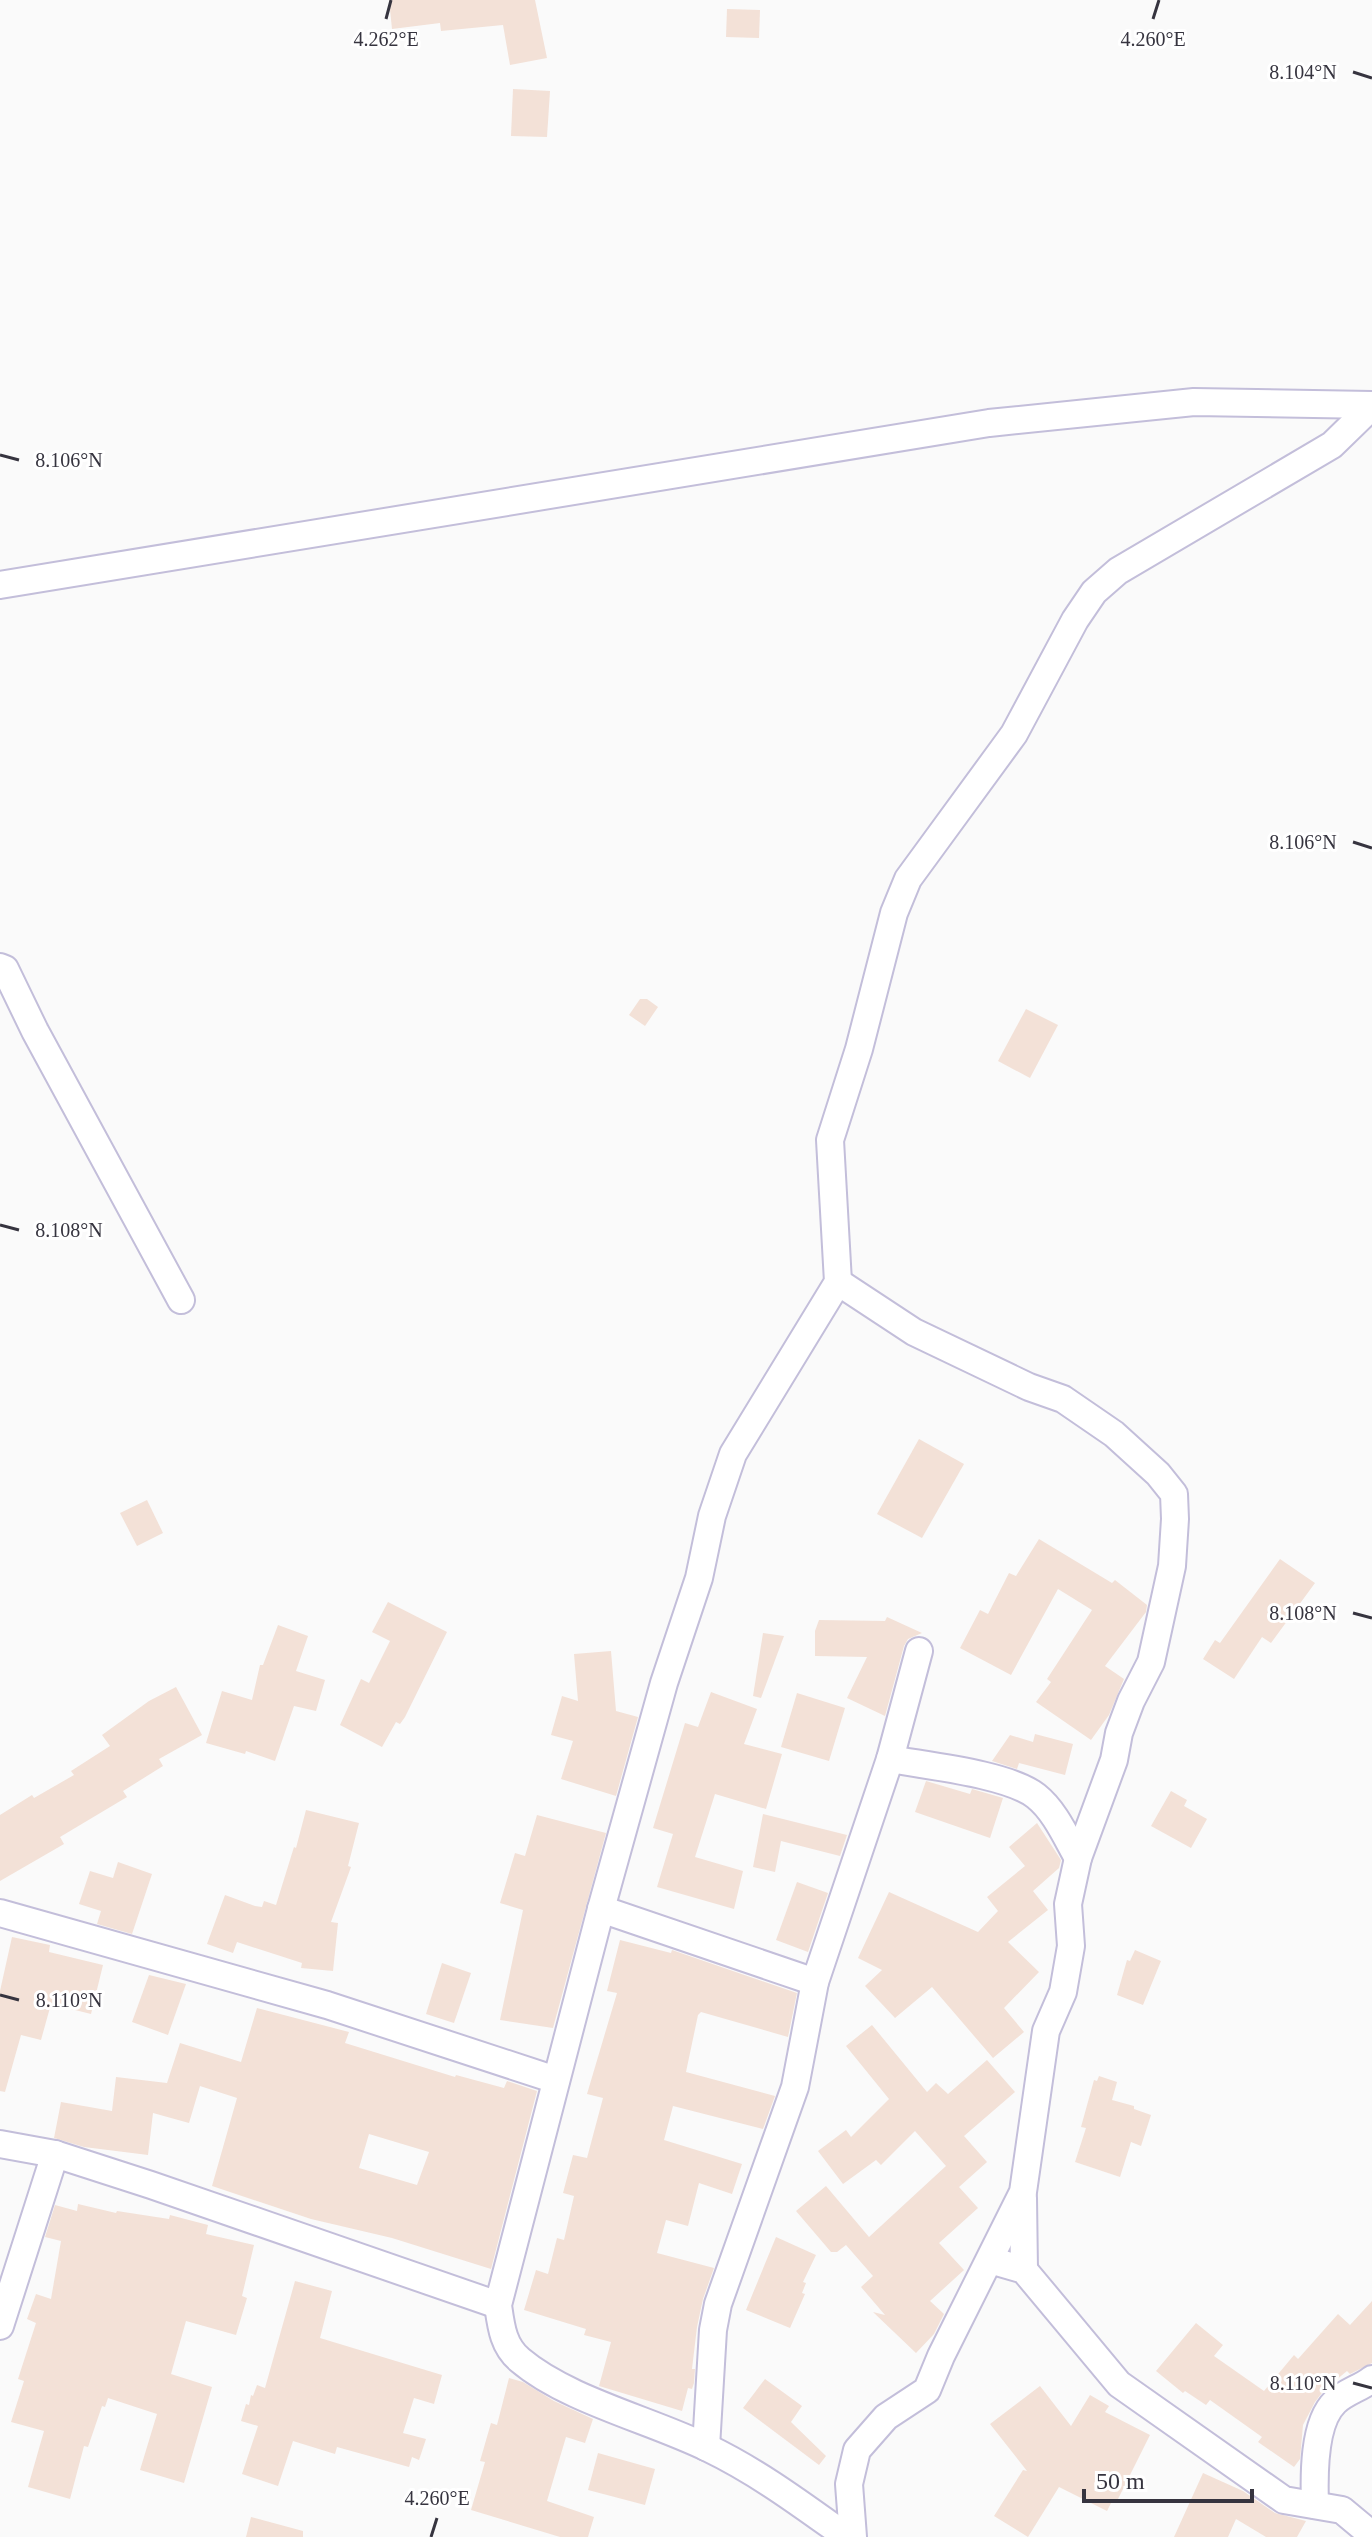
<svg xmlns="http://www.w3.org/2000/svg" width="1372" height="2537" font-family="'Times New Roman',serif">
  <style>
    .building { fill: #f3e1d7; fill-rule: evenodd }
    .lines { fill: none; stroke-linecap: round; stroke-linejoin: round }
    .minor-casing { stroke: #c3beda; stroke-width: 30 }
    .minor { stroke: #fff; stroke-width: 26 }
    .ticks { fill: none; stroke: #36343f; stroke-width: 3 }
    .ticks-label { font-size: 20px; text-anchor: middle; fill: #36343f; stroke: #fff; stroke-width: 6; stroke-linejoin: round; paint-order: stroke }
  </style>
  <rect width="100%" height="100%" fill="#fafafa"/>
  <g class="building">
    <path d="M 389,0 L 535,0 L 547,58 L 510,65 L 503,25 L 441,31 L 440,23 L 392,29 Z"/>
    <path d="M 727,9 L 760,10 L 759,38 L 726,37 Z"/>
    <path d="M 513,89 L 550,91 L 547,137 L 511,136 Z"/>
    <path d="M 640,999 L 647,999 L 658,1007 L 645,1026 L 629,1015 Z"/>
    <path d="M 1026,1009 L 1058,1025 L 1030,1078 L 998,1061 Z"/>
    <path d="M 919,1439 L 964,1464 L 922,1538 L 877,1514 Z"/>
    <path d="M 147,1500 L 163,1533 L 137,1546 L 120,1513 Z"/>
    <path d="M 1039,1539 L 1112,1583 L 1115,1580 L 1147,1605 L 1146,1612 L 1105,1666 L 1124,1679 L 1109,1715 L 1091,1740 L 1036,1702 L 1051,1682 L 1047,1679 L 1092,1610 L 1058,1589 L 1011,1675 L 960,1648 L 980,1610 L 988,1614 L 1009,1573 L 1016,1576 Z"/>
    <path d="M 1280,1559 L 1315,1583 L 1271,1643 L 1262,1637 L 1234,1679 L 1203,1659 L 1215,1640 L 1220,1643 Z"/>
    <path d="M 388,1602 L 447,1632 L 405,1717 L 400,1724 L 396,1722 L 382,1747 L 340,1725 L 361,1679 L 369,1683 L 390,1641 L 372,1632 Z"/>
    <path d="M 887,1617 L 922,1633 L 908,1639 L 904,1646 L 885,1716 L 847,1698 L 867,1657 L 815,1656 L 815,1631 L 819,1620 L 885,1621 Z"/>
    <path d="M 278,1625 L 308,1636 L 296,1671 L 325,1680 L 316,1711 L 294,1706 L 275,1761 L 246,1751 L 245,1754 L 206,1743 L 222,1691 L 252,1700 L 260,1665 L 263,1665 Z"/>
    <path d="M 763,1633 L 784,1636 L 761,1698 L 753,1696 Z"/>
    <path d="M 611,1651 L 616,1711 L 638,1717 L 616,1796 L 561,1779 L 573,1741 L 551,1735 L 562,1696 L 578,1701 L 574,1654 Z"/>
    <path d="M 176,1687 L 202,1735 L 159,1759 L 163,1766 L 123,1791 L 127,1797 L 60,1837 L 64,1844 L 0,1881 L 0,1815 L 32,1795 L 34,1798 L 74,1775 L 71,1771 L 110,1746 L 102,1735 L 149,1701 Z"/>
    <path d="M 711,1692 L 757,1709 L 744,1744 L 782,1754 L 766,1809 L 715,1794 L 695,1857 L 743,1871 L 734,1909 L 657,1887 L 673,1834 L 653,1828 L 685,1723 L 698,1727 Z"/>
    <path d="M 797,1693 L 845,1708 L 829,1761 L 781,1747 Z"/>
    <path d="M 1035,1734 L 1073,1744 L 1065,1775 L 1019,1763 L 1017,1769 L 992,1761 L 1010,1735 L 1033,1742 Z"/>
    <path d="M 926,1781 L 970,1794 L 972,1789 L 1003,1798 L 990,1838 L 915,1812 Z"/>
    <path d="M 1171,1791 L 1187,1800 L 1184,1806 L 1207,1819 L 1191,1848 L 1151,1826 Z"/>
    <path d="M 306,1810 L 359,1823 L 348,1866 L 351,1867 L 331,1922 L 338,1923 L 333,1971 L 301,1968 L 302,1963 L 237,1942 L 233,1953 L 207,1944 L 225,1895 L 255,1906 L 262,1907 L 264,1901 L 276,1905 L 294,1847 L 296,1848 Z"/>
    <path d="M 763,1814 L 847,1835 L 840,1856 L 781,1841 L 775,1872 L 753,1867 Z"/>
    <path d="M 537,1815 L 606,1833 L 553,2028 L 500,2020 L 523,1910 L 500,1903 L 515,1853 L 525,1856 Z"/>
    <path d="M 1037,1823 L 1061,1860 L 1059,1868 L 1033,1891 L 1048,1910 L 1008,1942 L 1039,1972 L 1004,2008 L 1024,2032 L 993,2058 L 932,1987 L 895,2018 L 865,1986 L 882,1970 L 858,1958 L 889,1892 L 978,1932 L 998,1911 L 987,1897 L 1025,1866 L 1009,1847 Z"/>
    <path d="M 118,1862 L 152,1874 L 132,1934 L 97,1924 L 101,1911 L 79,1904 L 90,1871 L 113,1878 Z"/>
    <path d="M 797,1882 L 828,1893 L 808,1952 L 776,1940 Z"/>
    <path d="M 12,1937 L 50,1945 L 49,1952 L 103,1965 L 91,2014 L 51,2004 L 41,2040 L 21,2035 L 5,2092 L 0,2091 L 0,1991 Z"/>
    <path d="M 620,1940 L 671,1953 L 672,1950 L 797,1993 L 788,2037 L 701,2012 L 698,2015 L 686,2072 L 775,2096 L 763,2129 L 673,2106 L 664,2140 L 742,2164 L 732,2194 L 699,2183 L 688,2226 L 666,2220 L 657,2253 L 714,2268 L 703,2299 L 697,2327 L 692,2369 L 695,2369 L 694,2383 L 692,2389 L 688,2388 L 682,2411 L 599,2386 L 611,2342 L 584,2335 L 586,2329 L 524,2310 L 536,2270 L 548,2274 L 557,2238 L 564,2240 L 574,2196 L 563,2193 L 573,2155 L 587,2158 L 603,2098 L 587,2094 L 617,1993 L 607,1991 Z"/>
    <path d="M 1135,1950 L 1161,1961 L 1143,2005 L 1117,1995 L 1127,1960 L 1130,1961 Z"/>
    <path d="M 442,1963 L 471,1973 L 454,2023 L 426,2014 Z"/>
    <path d="M 149,1975 L 186,1984 L 168,2035 L 132,2022 Z"/>
    <path d="M 257,2008 L 349,2032 L 345,2043 L 455,2077 L 456,2075 L 504,2088 L 507,2081 L 537,2091 L 491,2269 L 392,2238 L 311,2219 L 212,2186 L 237,2098 L 200,2086 L 189,2123 L 153,2113 L 148,2155 L 84,2147 L 54,2138 L 61,2102 L 112,2111 L 116,2077 L 167,2083 L 180,2043 L 241,2062 ZM 369,2134 L 429,2152 L 417,2185 L 359,2168 Z"/>
    <path d="M 872,2025 L 927,2092 L 936,2083 L 948,2094 L 987,2060 L 1015,2092 L 964,2136 L 987,2162 L 959,2187 L 978,2208 L 939,2243 L 964,2270 L 930,2301 L 944,2314 L 934,2334 L 916,2353 L 873,2312 L 885,2315 L 861,2287 L 873,2276 L 846,2245 L 837,2252 L 831,2252 L 796,2211 L 826,2186 L 869,2237 L 946,2166 L 915,2131 L 881,2165 L 876,2160 L 843,2184 L 818,2151 L 846,2130 L 851,2137 L 889,2099 L 846,2046 Z"/>
    <path d="M 1099,2076 L 1117,2082 L 1112,2100 L 1134,2106 L 1134,2109 L 1151,2115 L 1141,2146 L 1131,2142 L 1120,2177 L 1075,2162 L 1086,2128 L 1081,2127 L 1094,2080 L 1097,2081 Z"/>
    <path d="M 78,2204 L 116,2213 L 117,2211 L 169,2219 L 170,2215 L 208,2225 L 206,2234 L 254,2245 L 242,2296 L 247,2298 L 236,2335 L 186,2321 L 171,2374 L 212,2387 L 184,2483 L 140,2470 L 157,2414 L 108,2398 L 105,2407 L 102,2406 L 88,2447 L 84,2446 L 70,2499 L 28,2487 L 44,2431 L 11,2422 L 24,2381 L 18,2379 L 36,2323 L 27,2319 L 36,2294 L 51,2299 L 61,2241 L 45,2237 L 55,2205 L 77,2211 Z"/>
    <path d="M 776,2237 L 816,2255 L 803,2282 L 806,2283 L 802,2293 L 805,2294 L 790,2328 L 746,2310 Z"/>
    <path d="M 295,2281 L 332,2291 L 320,2338 L 442,2375 L 434,2404 L 414,2398 L 403,2433 L 426,2439 L 419,2460 L 412,2457 L 409,2467 L 337,2447 L 335,2454 L 293,2441 L 278,2486 L 242,2474 L 258,2426 L 241,2421 L 246,2404 L 249,2405 L 251,2395 L 253,2396 L 257,2385 L 265,2388 Z"/>
    <path d="M 1372,2301 L 1372,2363 L 1350,2374 L 1347,2371 L 1324,2390 L 1315,2402 L 1303,2425 L 1300,2459 L 1294,2467 L 1258,2442 L 1262,2437 L 1210,2400 L 1206,2405 L 1185,2391 L 1183,2393 L 1156,2371 L 1196,2323 L 1223,2345 L 1214,2356 L 1264,2391 L 1294,2355 L 1298,2359 L 1338,2314 L 1350,2325 Z"/>
    <path d="M 509,2378 L 523,2382 L 554,2401 L 593,2419 L 585,2443 L 566,2437 L 547,2501 L 594,2517 L 588,2537 L 560,2537 L 471,2510 L 485,2462 L 480,2461 L 491,2423 L 497,2425 Z"/>
    <path d="M 765,2379 L 802,2406 L 791,2422 L 826,2456 L 819,2465 L 743,2408 Z"/>
    <path d="M 1040,2386 L 1071,2426 L 1090,2395 L 1109,2406 L 1105,2412 L 1150,2435 L 1117,2501 L 1113,2499 L 1107,2511 L 1059,2487 L 1028,2537 L 994,2516 L 1023,2470 L 1027,2471 L 990,2424 Z"/>
    <path d="M 598,2453 L 655,2469 L 645,2505 L 588,2490 Z"/>
    <path d="M 1203,2473 L 1243,2491 L 1275,2513 L 1306,2521 L 1297,2537 L 1266,2537 L 1236,2519 L 1228,2537 L 1174,2537 Z"/>
    <path d="M 251,2517 L 303,2531 L 303,2537 L 246,2537 Z"/>
  </g>
  <g class="lines">
    <defs>
      <g id="minor">
        <path d="M 0,585 L 989,423 L 1194,402 L 1372,405"/>
        <path d="M 0,967 L 5,969 L 35,1031 L 181,1300"/>
        <path d="M 838,1282 L 914,1332 L 1029,1387 L 1063,1399 L 1114,1434 L 1158,1474 L 1174,1494 L 1175,1519 L 1172,1566 L 1151,1662 L 1131,1701 L 1119,1733 L 1114,1760 L 1078,1858 L 1068,1904 L 1071,1946 L 1063,1992 L 1046,2031 L 1023,2192 L 941,2356 L 927,2390 L 886,2417 L 857,2450 L 849,2484 L 853,2537"/>
        <path d="M 890,1759 C 928,1766 1008,1774 1036,1796 C 1055,1811 1066,1837 1078,1858"/>
        <path d="M 601,1909 L 815,1982"/>
        <path d="M 0,1913 L 327,2005 L 556,2080"/>
        <path d="M 0,2144 L 55,2154 L 151,2185 L 498,2305"/>
        <path d="M 1023,2198 L 1024,2270"/>
        <path d="M 990,2260 L 1024,2270 L 1119,2384 L 1284,2500 L 1342,2510 L 1372,2535"/>
        <path d="M 0,2326 L 55,2154"/>
        <path d="M 706,2447 L 713,2330 L 718,2304 L 795,2087 L 815,1982 L 890,1759 L 919,1651"/>
        <path d="M 1315,2505 C 1314,2477 1313,2423 1335,2402 C 1345,2392 1361,2388 1372,2379"/>
        <path d="M 847,2537 C 802,2505 758,2472 708,2448 C 651,2420 567,2400 520,2360 C 503,2346 501,2326 498,2305 L 601,1909 L 664,1683 L 699,1578 L 712,1516 L 733,1454 L 838,1282 L 830,1140 L 859,1049 L 894,913 L 908,879 L 1014,734 L 1075,620 L 1094,592 L 1118,571 L 1332,445 L 1372,406"/>
      </g>
    </defs>
    <use href="#minor" class="minor-casing"/>
    <use href="#minor" class="minor"/>
  </g>
  <path class="ticks" d="M 386,19 L 391,0M 1153,19 L 1159,0M 1353,72 L 1372,78M 0,455 L 19,460M 1353,842 L 1372,848M 0,1225 L 19,1230M 1353,1613 L 1372,1618M 0,1995 L 19,2000M 1353,2383 L 1372,2388M 431,2537 L 437,2518"/>
  <g class="ticks-label">
    <text x="386" y="46">4.262°E</text>
    <text x="1153" y="46">4.260°E</text>
    <text x="1303" y="79">8.104°N</text>
    <text x="69" y="467">8.106°N</text>
    <text x="1303" y="849">8.106°N</text>
    <text x="69" y="1237">8.108°N</text>
    <text x="1303" y="1620">8.108°N</text>
    <text x="69" y="2007">8.110°N</text>
    <text x="1303" y="2390">8.110°N</text>
    <text x="437" y="2505">4.260°E</text>
  </g>
  <path d="M1084 2489v12h168v-12" fill="none" stroke="#36343f" stroke-width="4"/>
  <text x="1096" y="2489" font-size="24" fill="#36343f" stroke="#ffffff" stroke-width="6" paint-order="stroke">50 m</text>
</svg>
